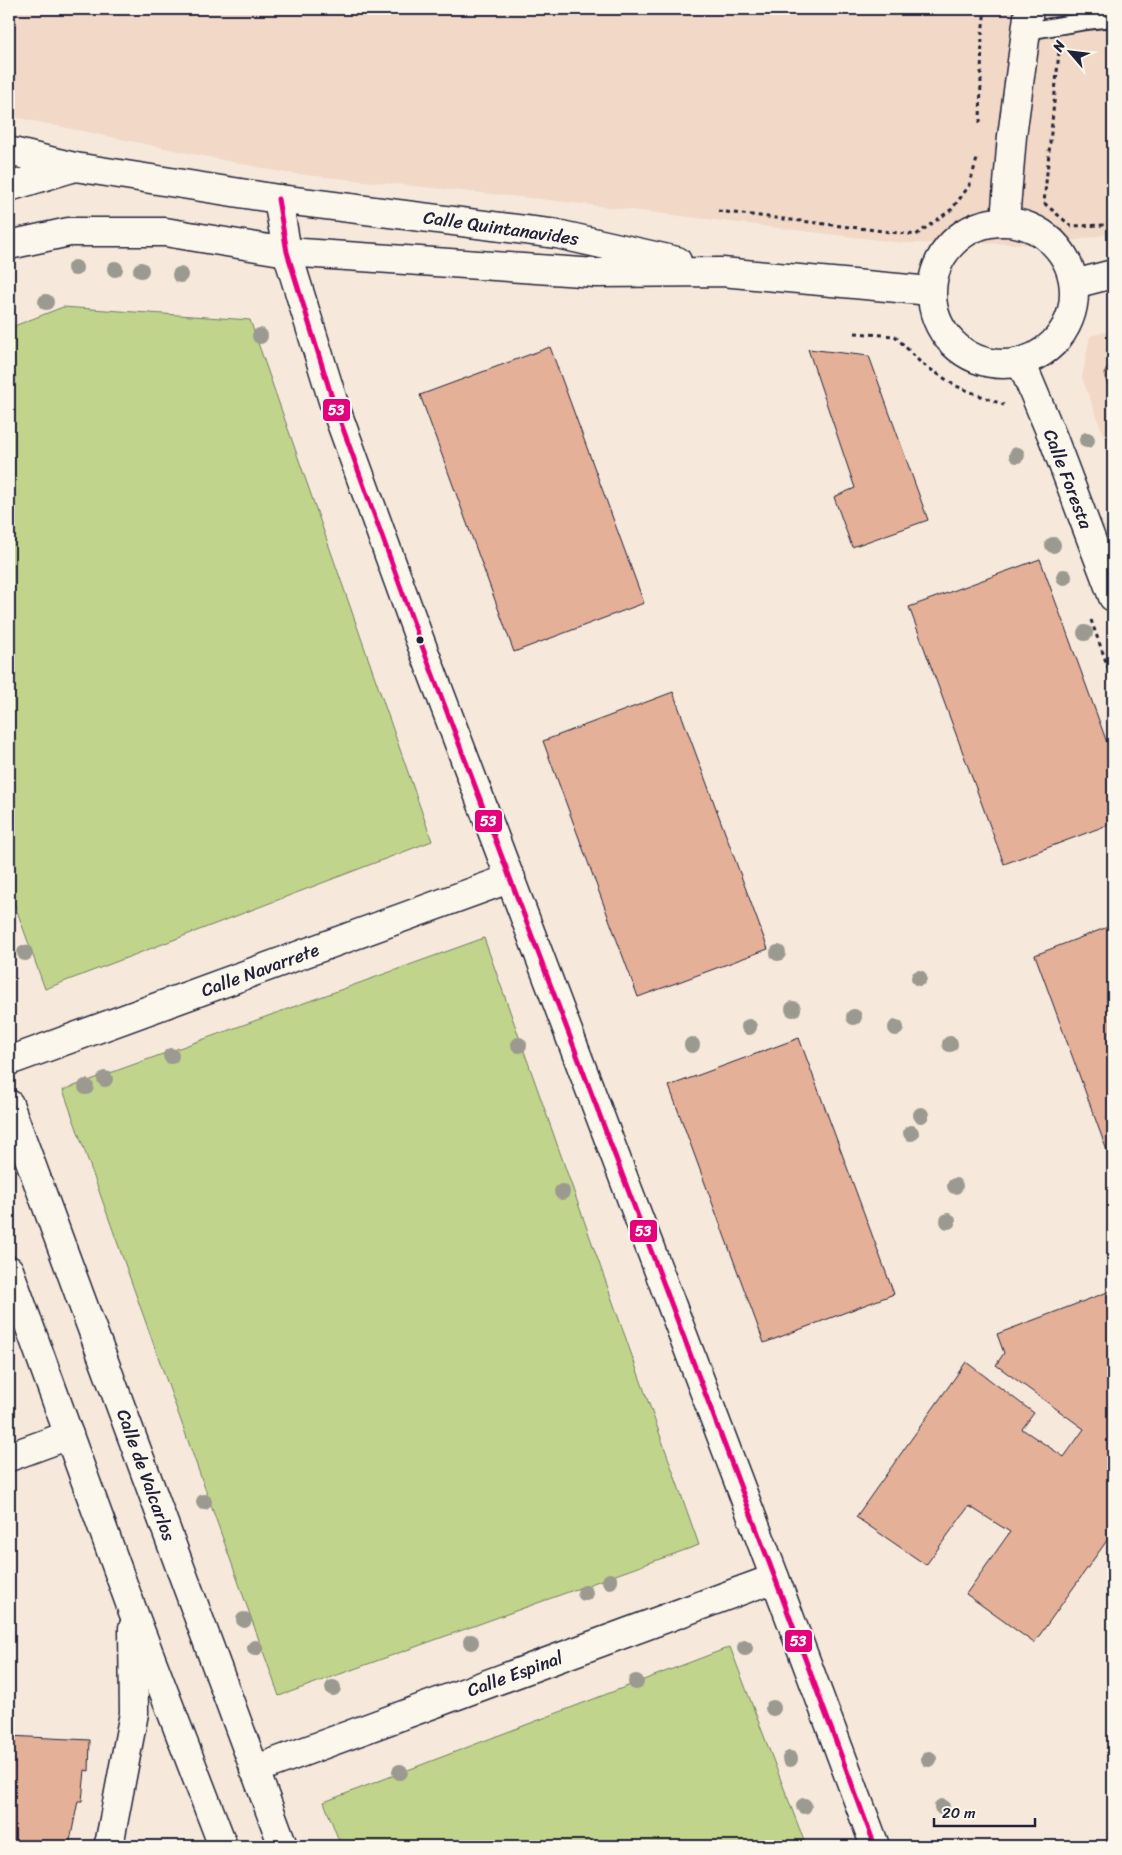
<svg xmlns="http://www.w3.org/2000/svg" width="1122" height="1855" font-family="Sriracha,sans-serif">
  <style>
    .built { fill: #f1d8c7 }
    .green { fill: #c0d58b; stroke: #717c63 }
    .building { fill: #e4b098; stroke: #22223b }
    .lines { fill: none; stroke-linecap: round; stroke-linejoin: round }
    .service-casing { stroke: #22223b; stroke-width: 20 }
    .minor-casing { stroke: #22223b; stroke-width: 31 }
    .path { stroke: #22223b; stroke-width: 3; stroke-dasharray: 4 4; stroke-linecap: butt }
    .service { stroke: #fbf7ec; stroke-width: 16 }
    .minor { stroke: #fbf7ec; stroke-width: 28 }
    .bus-1-casing { stroke: #fbf7ec; stroke-width: 9 }
    .bus-1 { stroke: #e5007d; stroke-width: 5 }
    .tree { fill: #9b9990 }
    .bus-dot { fill: #22223b; stroke: #fbf7ec; stroke-width: 2 }
    .labels { text-anchor: middle; stroke-width: 4.5; stroke-linejoin: round; paint-order: stroke }
    .street-label { font-size: 18px; fill: #22223b; stroke: #fbf7ec }
    .line-badge { stroke: #fbf7ec; stroke-width: 2 }
    .badge-label { font-size: 14px; text-anchor: middle; font-weight: bold; fill: #fff }
  </style>
  <rect width="100%" height="100%" fill="#f6e9db"/>
  <filter id="ink" filterUnits="userSpaceOnUse"><feTurbulence type="fractalNoise" baseFrequency=".02" numOctaves="2"/><feDisplacementMap in="SourceGraphic" scale="10" xChannelSelector="R" yChannelSelector="G"/><feConvolveMatrix kernelMatrix="1 2 1 2 8 2 1 2 1" color-interpolation-filters="sRGB"/></filter>
  <g filter="url(#ink)">
    <g class="built">
      <path d="M 9,9 L 1113,9 L 1113,233 L 1057,244 L 903,243 L 549,200 L 286,173 L 9,116 Z"/>
      <path d="M 1113,330 L 1113,459 L 1082,378 L 1090,336 Z"/>
    </g>
    <g class="green">
      <path d="M 63,307 L 250,320 L 432,841 L 45,989 L 9,889 L 9,328 Z"/>
      <path d="M 484,938 L 699,1545 L 279,1696 L 63,1090 Z"/>
      <path d="M 730,1647 L 806,1846 L 341,1846 L 324,1802 Z"/>
    </g>
    <g class="building">
      <path d="M 550,347 L 644,603 L 514,652 L 420,395 Z"/>
      <path d="M 808,349 L 869,356 L 928,520 L 852,547 L 834,497 L 855,488 Z"/>
      <path d="M 1113,358 L 1113,400 L 1104,374 Z"/>
      <path d="M 1040,559 L 1113,759 L 1113,823 L 1004,864 L 909,607 Z"/>
      <path d="M 673,692 L 768,949 L 638,997 L 543,741 Z"/>
      <path d="M 1113,925 L 1113,1167 L 1035,955 Z"/>
      <path d="M 799,1038 L 894,1294 L 764,1343 L 669,1086 Z"/>
      <path d="M 1113,1290 L 1113,1532 L 1034,1643 L 966,1594 L 1010,1532 L 969,1506 L 926,1565 L 856,1517 L 966,1362 L 1034,1413 L 1022,1429 L 1064,1457 L 1084,1429 L 996,1365 L 1004,1353 L 997,1334 Z"/>
      <path d="M 9,1736 L 90,1740 L 89,1771 L 85,1770 L 82,1801 L 78,1801 L 69,1846 L 9,1846 Z"/>
    </g>
    <g class="lines">
      <defs>
        <path id="service" d="M 1027,31 L 1086,21 L 1113,18"/>
        <g id="minor">
          <path d="M 9,151 L 75,167 L 278,199 L 557,234 L 677,261"/>
          <path d="M 9,187 L 75,167"/>
          <path d="M 278,199 L 287,252 L 333,401 L 419,638 L 775,1578 L 875,1846"/>
          <path d="M 1005,220 L 1012,136 L 1029,9"/>
          <circle cx="1003" cy="293" r="71"/>
          <path d="M 9,245 L 69,232 L 165,232 L 287,252 L 596,273 L 722,272 L 931,291"/>
          <path d="M 1074,284 L 1113,274"/>
          <path d="M 1021,362 L 1053,438 L 1113,597"/>
          <path d="M 9,1061 L 511,878"/>
          <path d="M 9,1104 L 283,1846"/>
          <path d="M 9,1270 L 132,1609 L 223,1846"/>
          <path d="M 9,1457 L 69,1435"/>
          <path d="M 254,1770 L 775,1578"/>
          <path d="M 108,1846 L 110,1840 L 134,1713 L 133,1628"/>
        </g>
      </defs>
      <use href="#service" class="service-casing"/>
      <use href="#minor" class="minor-casing"/>
      <g class="path">
        <path d="M 1059,52 L 1044,203 L 1071,226 L 1106,225 L 1113,224"/>
        <path d="M 980,123 L 982,34 L 985,9"/>
        <path d="M 718,211 L 916,235 L 952,209 L 969,186 L 977,159"/>
        <path d="M 855,333 L 895,336 L 921,363 L 956,386 L 1004,405"/>
        <path d="M 1091,620 L 1113,681"/>
      </g>
      <use href="#service" class="service"/>
      <use href="#minor" class="minor"/>
      <defs>
        <path id="bus-1" d="M 278,199 L 287,252 L 333,401 L 419,638 L 775,1578 L 875,1846"/>
      </defs>
      <use href="#bus-1" class="bus-1-casing"/>
      <use href="#bus-1" class="bus-1"/>
    </g>
    <g class="tree">
      <circle cx="75" cy="268" r="8"/>
      <circle cx="115" cy="269" r="8"/>
      <circle cx="141" cy="270" r="8"/>
      <circle cx="180" cy="275" r="8"/>
      <circle cx="46" cy="302" r="8"/>
      <circle cx="260" cy="336" r="8"/>
      <circle cx="1087" cy="440" r="8"/>
      <circle cx="1017" cy="455" r="8"/>
      <circle cx="1053" cy="545" r="8"/>
      <circle cx="1064" cy="577" r="8"/>
      <circle cx="1085" cy="633" r="8"/>
      <circle cx="25" cy="953" r="8"/>
      <circle cx="778" cy="953" r="8"/>
      <circle cx="919" cy="978" r="8"/>
      <circle cx="793" cy="1009" r="8"/>
      <circle cx="854" cy="1017" r="8"/>
      <circle cx="749" cy="1027" r="8"/>
      <circle cx="896" cy="1028" r="8"/>
      <circle cx="950" cy="1044" r="8"/>
      <circle cx="519" cy="1045" r="8"/>
      <circle cx="692" cy="1045" r="8"/>
      <circle cx="171" cy="1056" r="8"/>
      <circle cx="105" cy="1079" r="8"/>
      <circle cx="86" cy="1087" r="8"/>
      <circle cx="921" cy="1115" r="8"/>
      <circle cx="911" cy="1133" r="8"/>
      <circle cx="955" cy="1186" r="8"/>
      <circle cx="562" cy="1192" r="8"/>
      <circle cx="948" cy="1221" r="8"/>
      <circle cx="204" cy="1502" r="8"/>
      <circle cx="610" cy="1581" r="8"/>
      <circle cx="585" cy="1593" r="8"/>
      <circle cx="244" cy="1620" r="8"/>
      <circle cx="471" cy="1642" r="8"/>
      <circle cx="255" cy="1648" r="8"/>
      <circle cx="745" cy="1648" r="8"/>
      <circle cx="636" cy="1682" r="8"/>
      <circle cx="333" cy="1688" r="8"/>
      <circle cx="773" cy="1708" r="8"/>
      <circle cx="790" cy="1759" r="8"/>
      <circle cx="929" cy="1759" r="8"/>
      <circle cx="400" cy="1772" r="8"/>
      <circle cx="804" cy="1806" r="8"/>
      <circle cx="942" cy="1807" r="8"/>
    </g>
  </g>
  <circle class="bus-dot" cx="420" cy="640" r="4.5"/>
  <g class="labels">
    <g class="street-label">
      <text transform="translate(501 228) rotate(8)" y="6">Calle Quintanavides</text>
      <text transform="translate(1068 479) rotate(69)" y="6">Calle Foresta</text>
      <text transform="translate(260 970) rotate(-20)" y="6">Calle Navarrete</text>
      <text transform="translate(146 1475) rotate(70)" y="6">Calle de Valcarlos</text>
      <text transform="translate(515 1674) rotate(-20)" y="6">Calle Espinal</text>
    </g>
  </g>
  <g class="line-badge">
    <rect x="322" y="398" width="29" height="24" rx="5" fill="#e5007d"/>
    <rect x="474" y="809" width="29" height="24" rx="5" fill="#e5007d"/>
    <rect x="629" y="1219" width="29" height="24" rx="5" fill="#e5007d"/>
    <rect x="784" y="1629" width="29" height="24" rx="5" fill="#e5007d"/>
  </g>
  <g class="badge-label">
    <text x="336" y="415">53</text>
    <text x="488" y="826">53</text>
    <text x="643" y="1236">53</text>
    <text x="798" y="1646">53</text>
  </g>
  <rect width="1122" height="1855" fill="none" stroke="#fbf7ec" stroke-width="30"/>
  <rect x="15" y="15" width="1092" height="1825" fill="none" stroke="#22223b" stroke-width="2" filter="url(#ink)"/>
  <g transform="translate(1070 52) rotate(298)" stroke="#fbf7ec" stroke-width="4" paint-order="stroke">
  <path d="M0-4L9 19L0 12L-9 19Z" fill="#22223b"/>
  <text y="-8" font-size="14" font-weight="bold" text-anchor="middle" fill="#22223b">N</text>
  </g>
  <path d="M934 1818v8h101v-8" fill="none" stroke="#22223b" stroke-width="2.5"/>
  <text x="942" y="1818" font-size="15" fill="#22223b" stroke="#fbf7ec" stroke-width="4" paint-order="stroke">20 m</text>
</svg>
